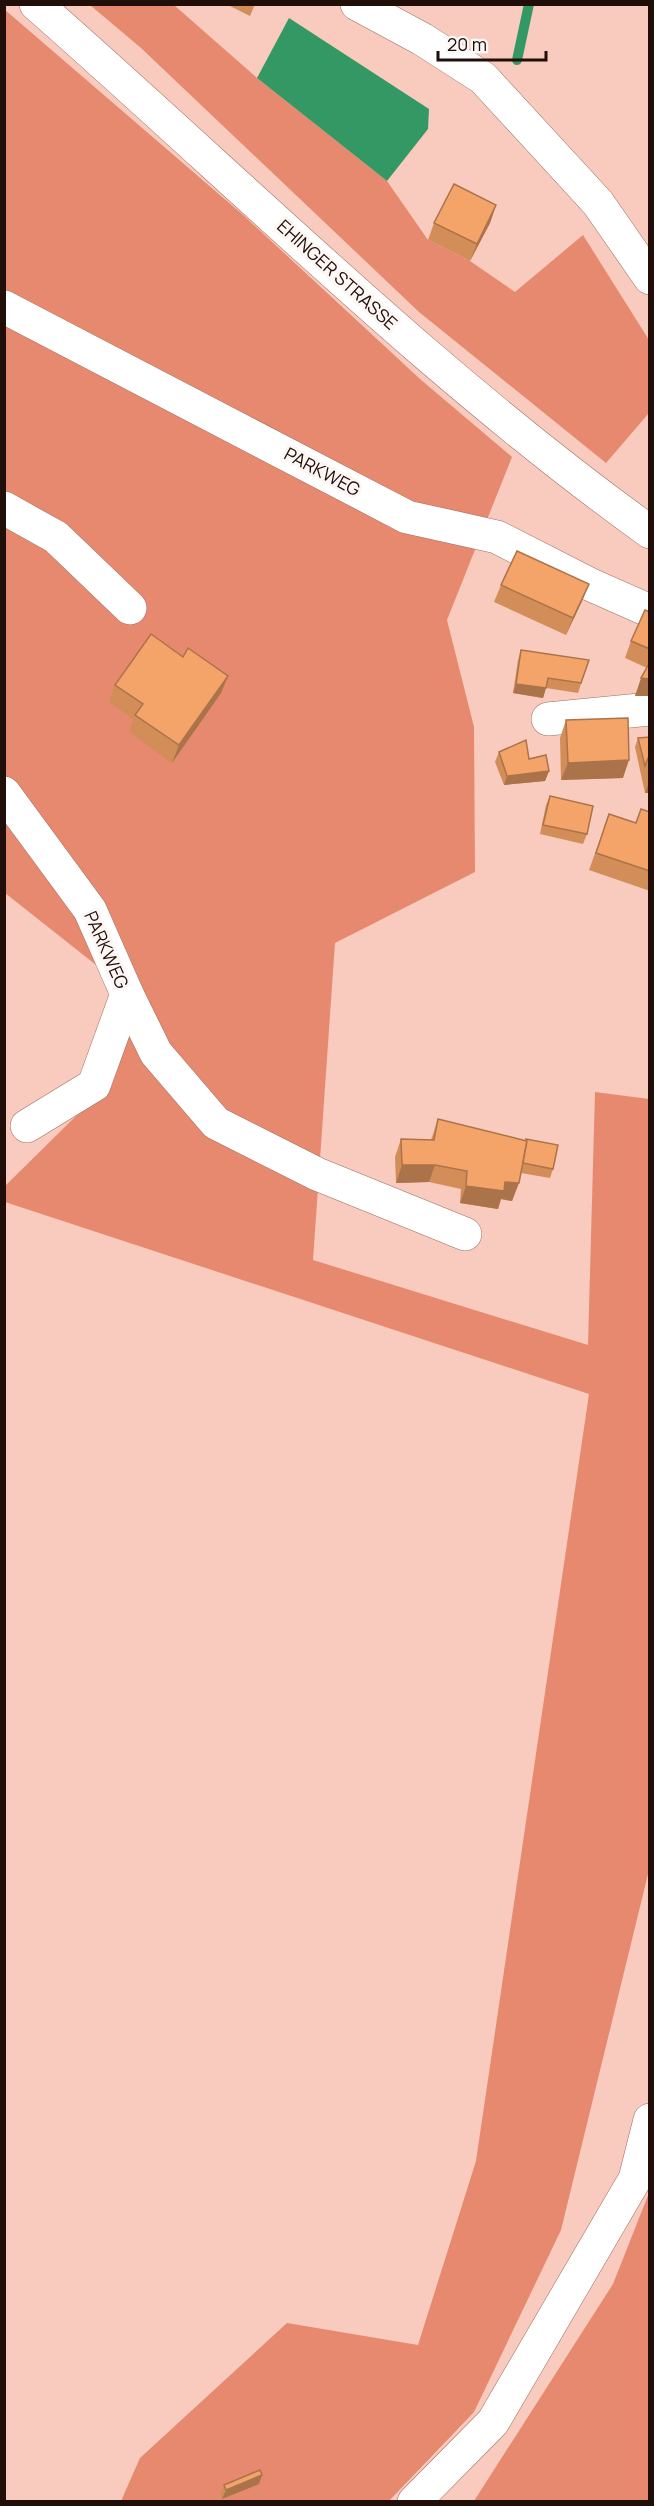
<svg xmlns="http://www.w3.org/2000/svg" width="654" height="2506" font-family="Manrope,sans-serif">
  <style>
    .forest { fill: #e7896e }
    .water { fill: #349864 }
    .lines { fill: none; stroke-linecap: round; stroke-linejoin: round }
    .stream { stroke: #349864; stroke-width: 10 }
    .minor-casing { stroke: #9f6d5f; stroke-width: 34 }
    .major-casing { stroke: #9f6d5f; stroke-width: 34 }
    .minor { stroke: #fff; stroke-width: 33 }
    .major { stroke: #fff; stroke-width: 33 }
    .wall { fill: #d28d59 }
    .shaded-wall { fill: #ab7349 }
    .building { fill: #f4a468; stroke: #ab7349; stroke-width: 1.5 }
    .labels { text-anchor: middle; stroke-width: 6; stroke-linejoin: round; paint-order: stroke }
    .street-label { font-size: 18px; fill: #210e09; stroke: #fcf6f4 }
  </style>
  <rect width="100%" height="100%" fill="#f8cbbe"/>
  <g class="forest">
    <path d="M 90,5 L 174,5 L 257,78 L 387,181 L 428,240 L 470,261 L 515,292 L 583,235 L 649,340 L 649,413 L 606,463 L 419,312 L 141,48 Z"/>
    <path d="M 4,9 L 242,214 L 420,379 L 512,457 L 447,620 L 474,727 L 475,872 L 335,943 L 313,1260 L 588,1345 L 595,1092 L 649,1099 L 649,1870 L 561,2230 L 474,2412 L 389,2501 L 121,2501 L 140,2458 L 287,2323 L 418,2345 L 476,2161 L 589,1394 L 5,1202 L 5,1186 L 76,1116 L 134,1024 L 105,972 L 5,893 Z"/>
    <path d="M 649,2193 L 649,2501 L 474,2501 L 613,2284 Z"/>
  </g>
  <path class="water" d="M 289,18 L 429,109 L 428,129 L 387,181 L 257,78 Z"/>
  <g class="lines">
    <path class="stream" d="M 517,60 L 529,4"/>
    <defs>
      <g id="minor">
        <path d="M 357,4 L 422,39 L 483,78 L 598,203 L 650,278"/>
        <path d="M 4,307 L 407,517 L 497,537 L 589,584 L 650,611"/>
        <path d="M 4,508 L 56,537 L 130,608"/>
        <path d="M 548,719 L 650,709"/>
        <path d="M 4,793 L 90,910 L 127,994 L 94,1085 L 27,1126"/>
        <path d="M 127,994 L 156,1053 L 216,1123 L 317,1174 L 465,1234"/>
        <path d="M 414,2502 L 493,2422 L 635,2179 L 650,2120"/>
      </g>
      <path id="major" d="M 36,4 C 239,182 430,374 650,532"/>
    </defs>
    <use href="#minor" class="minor-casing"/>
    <use href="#major" class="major-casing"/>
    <use href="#minor" class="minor"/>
    <use href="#major" class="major"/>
  </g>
  <g class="wall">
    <path d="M 226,4 L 255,4 L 250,16 Z"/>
    <path d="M 496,205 L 490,223 L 470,261 L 428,240 L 434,223 Z"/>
    <path d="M 589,584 L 582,601 L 566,635 L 494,602 L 501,585 Z"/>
    <path d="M 650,612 L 650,696 L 635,696 L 647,668 L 625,658 L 631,641 Z"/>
    <path d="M 521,650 L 589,660 L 578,693 L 546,688 L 543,698 L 513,693 L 518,660 Z"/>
    <path d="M 115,685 L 221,693 L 172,763 L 129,732 L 133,719 L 109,702 Z"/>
    <path d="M 566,720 L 623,778 L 561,780 L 560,738 Z"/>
    <path d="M 650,737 L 650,793 L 645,793 L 635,747 L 638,738 Z"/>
    <path d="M 499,752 L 529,759 L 549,771 L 545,781 L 504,785 L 495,762 Z"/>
    <path d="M 550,796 L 587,834 L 583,844 L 540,834 L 546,805 Z"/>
    <path d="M 641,809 L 650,812 L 650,891 L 589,870 L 609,814 L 636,823 Z"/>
    <path d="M 438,1119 L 553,1169 L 550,1178 L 521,1173 L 512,1201 L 501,1199 L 498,1209 L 460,1203 L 461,1189 L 429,1182 L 396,1183 L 395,1157 L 401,1139 L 431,1140 Z"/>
    <path d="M 259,2484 L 222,2499 L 220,2494 L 224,2485 Z"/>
  </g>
  <g class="shaded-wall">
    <path d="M 496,205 L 490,223 L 470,261 L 477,244 Z"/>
    <path d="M 589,584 L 582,601 L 566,635 L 573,618 Z"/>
    <path d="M 228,676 L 221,693 L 172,763 L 179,745 Z"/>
    <path d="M 641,678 L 650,679 L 650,696 L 635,696 Z"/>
    <path d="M 516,684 L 546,688 L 543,698 L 513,693 Z"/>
    <path d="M 629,760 L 623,778 L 561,780 L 568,763 Z"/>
    <path d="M 549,771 L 545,781 L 504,785 L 507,776 Z"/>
    <path d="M 650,780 L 650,793 L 645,793 Z"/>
    <path d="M 402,1165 L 435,1165 L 429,1182 L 396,1183 Z"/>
    <path d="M 505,1182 L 519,1183 L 512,1201 L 501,1199 L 498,1209 L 460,1203 L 466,1186 Z"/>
    <path d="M 262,2475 L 259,2484 L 222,2499 L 226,2490 Z"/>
  </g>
  <g class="building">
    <path d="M 454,184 L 496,205 L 477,244 L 434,223 Z"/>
    <path d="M 517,551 L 589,584 L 573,618 L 501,585 Z"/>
    <path d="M 645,610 L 650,612 L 650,649 L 631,641 Z"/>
    <path d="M 151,634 L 183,657 L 188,648 L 228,676 L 179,745 L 135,715 L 143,704 L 115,685 Z"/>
    <path d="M 521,650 L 589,660 L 581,683 L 548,678 L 546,688 L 516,684 Z"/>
    <path d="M 650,662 L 650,679 L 641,678 Z"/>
    <path d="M 628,718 L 629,760 L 568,763 L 566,720 Z"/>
    <path d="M 650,737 L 650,758 L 648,758 L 645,766 L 638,738 Z"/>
    <path d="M 526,740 L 529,759 L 546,755 L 549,771 L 507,776 L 499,752 Z"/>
    <path d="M 550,796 L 593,806 L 587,834 L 543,825 Z"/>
    <path d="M 641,809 L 650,812 L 650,871 L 596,853 L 609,814 L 636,823 Z"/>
    <path d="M 438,1119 L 527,1141 L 519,1183 L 505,1182 L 504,1191 L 466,1186 L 467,1171 L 435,1165 L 402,1165 L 401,1139 L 434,1140 Z"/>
    <path d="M 526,1139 L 558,1145 L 553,1169 L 523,1163 L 527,1141 L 526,1141 Z"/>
    <path d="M 260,2470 L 262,2475 L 226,2490 L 224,2485 Z"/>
  </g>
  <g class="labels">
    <g class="street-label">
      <text transform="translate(337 275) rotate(42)" y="6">EHINGER STRASSE</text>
      <text transform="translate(322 472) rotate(28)" y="6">PARKWEG</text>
      <text transform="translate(106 950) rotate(66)" y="6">PARKWEG</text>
    </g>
  </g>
  <rect width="654" height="2506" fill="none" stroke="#210e09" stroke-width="12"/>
  <path d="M438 51v9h108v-9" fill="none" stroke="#210e09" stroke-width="3"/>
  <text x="447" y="51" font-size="18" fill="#210e09" stroke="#fcf6f4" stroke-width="4.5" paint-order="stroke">20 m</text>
</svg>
